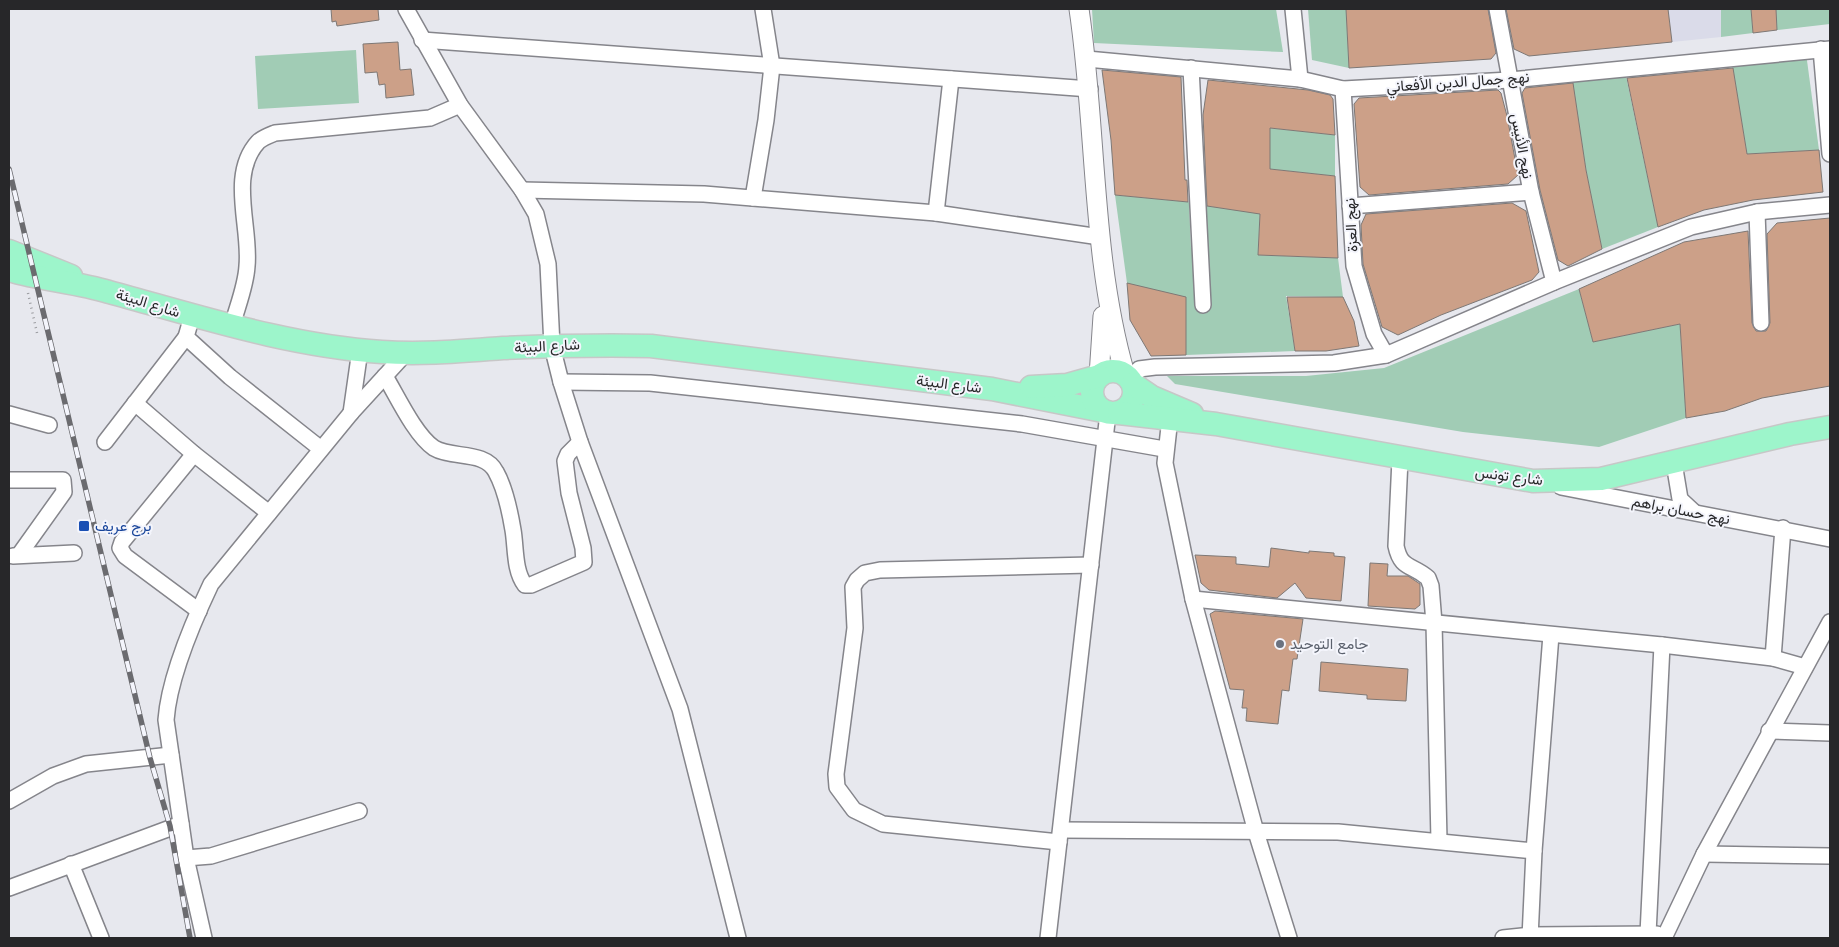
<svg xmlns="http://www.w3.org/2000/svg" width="1839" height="947" font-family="'DM Sans',Vazirmatn,sans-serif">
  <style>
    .built { fill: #dadbe9 }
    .green { fill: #a1ccb5 }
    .building { fill: #cca088; stroke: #7e7875 }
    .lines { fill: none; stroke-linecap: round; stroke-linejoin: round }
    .minor-casing { stroke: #85858b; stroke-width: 18 }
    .tertiary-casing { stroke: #85858b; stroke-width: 21 }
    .primary-casing { stroke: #c7c7c7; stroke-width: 25 }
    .path { stroke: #9b9ca0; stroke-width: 2.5; stroke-dasharray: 1 4; stroke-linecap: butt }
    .minor { stroke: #fff; stroke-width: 15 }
    .tertiary { stroke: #fff; stroke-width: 19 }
    .primary { stroke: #9df5cb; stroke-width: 22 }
    .rail-casing { stroke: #6b6b6f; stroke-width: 5.5 }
    .rail { stroke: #f4f5fc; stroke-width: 4; stroke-dasharray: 11; stroke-linecap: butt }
    .transit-dot { fill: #1a4fb4; stroke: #f4f5fc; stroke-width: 2 }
    .worship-dot { fill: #6b7280; stroke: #f4f5fc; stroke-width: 2 }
    .labels { text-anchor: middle; stroke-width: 4; stroke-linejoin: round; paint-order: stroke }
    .street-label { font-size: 15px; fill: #272729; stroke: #f4f5fc }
    .transit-label { font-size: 15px; fill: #164399; stroke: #f4f5fc; text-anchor: start }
    .worship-label { font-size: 15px; fill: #5b616d; stroke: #f4f5fc; text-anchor: start }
  </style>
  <rect width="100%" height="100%" fill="#e7e8ee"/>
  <path class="built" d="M 1668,9 L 1721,9 L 1721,37 L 1672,42 Z"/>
  <g class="green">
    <path d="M 1092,9 L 1276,9 L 1283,52 L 1094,43 Z"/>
    <path d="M 1308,9 L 1346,9 L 1349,68 L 1312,60 Z"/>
    <path d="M 1721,9 L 1751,9 L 1753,33 L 1721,37 Z"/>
    <path d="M 1776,9 L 1830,9 L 1830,24 L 1777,30 Z"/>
    <path d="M 356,50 L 359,103 L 258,109 L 255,56 Z"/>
    <path d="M 1806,53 L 1819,150 L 1747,154 L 1732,63 Z"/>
    <path d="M 1626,76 L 1658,227 L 1602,249 L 1586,170 L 1572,80 Z"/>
    <path d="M 1270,128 L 1335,135 L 1335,176 L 1270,169 Z"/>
    <path d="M 1115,195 L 1189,202 L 1191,248 L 1205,249 L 1207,206 L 1260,213 L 1258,255 L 1338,258 L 1343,297 L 1286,296 L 1295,351 L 1186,355 L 1127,283 Z"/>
    <path d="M 1579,289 L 1593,342 L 1680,324 L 1686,418 L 1599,447 L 1463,432 L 1175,384 L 1167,376 L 1306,376 L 1384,368 Z"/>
  </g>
  <g class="building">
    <path d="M 331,9 L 378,9 L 379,20 L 337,26 L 336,21 L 332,22 Z"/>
    <path d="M 1346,9 L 1488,9 L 1496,53 L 1491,59 L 1349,68 Z"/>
    <path d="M 1506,9 L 1668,9 L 1672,42 L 1529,56 L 1514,49 Z"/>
    <path d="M 1751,9 L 1776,9 L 1777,30 L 1753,33 Z"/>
    <path d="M 398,42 L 400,70 L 411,69 L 414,95 L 386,98 L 385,84 L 379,85 L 377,72 L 365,73 L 363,44 Z"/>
    <path d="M 1733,68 L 1747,154 L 1819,150 L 1823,192 L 1753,200 L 1704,210 L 1658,227 L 1627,78 Z"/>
    <path d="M 1102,70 L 1181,77 L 1185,180 L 1187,180 L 1188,202 L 1115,195 L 1111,140 Z"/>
    <path d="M 1208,80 L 1308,90 L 1330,95 L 1333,99 L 1335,135 L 1270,128 L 1270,169 L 1335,176 L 1338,258 L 1258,255 L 1260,214 L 1207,206 L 1203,115 Z"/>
    <path d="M 1573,83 L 1586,170 L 1602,249 L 1568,266 L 1558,260 L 1540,190 L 1522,93 L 1525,88 Z"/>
    <path d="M 1498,90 L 1501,93 L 1507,116 L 1518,175 L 1508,184 L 1369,195 L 1360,187 L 1354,104 L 1359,98 Z"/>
    <path d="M 1512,203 L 1526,211 L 1539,272 L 1532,280 L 1441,315 L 1398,335 L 1382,327 L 1363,264 L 1361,225 L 1366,214 Z"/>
    <path d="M 1830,218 L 1830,386 L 1762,398 L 1725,411 L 1686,418 L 1680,324 L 1593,342 L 1579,289 L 1684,242 L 1748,231 L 1752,323 L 1756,331 L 1766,331 L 1770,323 L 1767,234 L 1777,223 Z"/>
    <path d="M 1127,283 L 1186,297 L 1186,355 L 1151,356 L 1130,320 Z"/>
    <path d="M 1287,297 L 1343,297 L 1354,321 L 1359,346 L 1326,351 L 1295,351 Z"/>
    <path d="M 1271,548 L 1309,553 L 1309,551 L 1334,553 L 1334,556 L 1345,557 L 1341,601 L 1306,598 L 1295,583 L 1277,598 L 1209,590 L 1201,583 L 1195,555 L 1236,557 L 1236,564 L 1269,567 Z"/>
    <path d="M 1370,563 L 1388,564 L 1387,576 L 1408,576 L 1420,584 L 1420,605 L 1415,609 L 1368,606 Z"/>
    <path d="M 1215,611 L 1303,619 L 1297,659 L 1293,659 L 1289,691 L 1282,690 L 1278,724 L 1246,721 L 1247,708 L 1242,708 L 1244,690 L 1230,689 L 1210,614 Z"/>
    <path d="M 1321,662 L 1408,669 L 1406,701 L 1367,699 L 1367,695 L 1319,691 Z"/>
  </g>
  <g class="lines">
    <defs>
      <g id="minor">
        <path d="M 406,9 L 460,105 L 522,190 L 536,214 L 548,264 L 552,346 L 561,382 L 580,442 L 680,709 L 738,938"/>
        <path d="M 1293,9 L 1300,79"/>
        <path d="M 1497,9 L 1531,192 L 1554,282"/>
        <path d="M 422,40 L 1090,89"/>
        <path d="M 1821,49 L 1830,154"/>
        <path d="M 1087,59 L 1300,79 L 1343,89 L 1510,80 L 1830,49"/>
        <path d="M 1191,68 L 1203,305"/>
        <path d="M 1343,89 L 1354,266 L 1374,334 L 1386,355"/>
        <path d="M 522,190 L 704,194 L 936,213 L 1100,237"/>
        <path d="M 753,198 L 766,120 L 772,66 L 763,9"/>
        <path d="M 1350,206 L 1531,192"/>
        <path d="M 1757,212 L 1761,323"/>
        <path d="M 936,213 L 951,79"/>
        <path d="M 192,316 L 186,337 L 230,377 L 321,449"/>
        <path d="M 232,326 C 237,307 246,286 247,266 C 251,227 228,175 258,142 C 262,138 270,135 275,133 L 430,118 L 460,105"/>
        <path d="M 385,376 C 397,396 415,435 434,448 C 452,459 485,450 496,472 C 505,488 510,512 513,530 C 516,547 514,571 525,585 L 531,585 L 584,562 L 583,548 L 569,493 L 565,461 L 568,454 L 580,442"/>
        <path d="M 1131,380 L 1139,369 L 1155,367 L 1334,363 L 1386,355 L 1554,282 L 1691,227 L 1757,212 L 1830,205"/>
        <path d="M 561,382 L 650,383 L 1022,424 L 1164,449"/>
        <path d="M 135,403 L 194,454 L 269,513"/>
        <path d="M 351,413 L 360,350"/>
        <path d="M 9,414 L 49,425"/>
        <path d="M 1170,418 L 1165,463 L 1193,599 L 1256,832 L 1289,938"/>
        <path d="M 105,442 L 186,337"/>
        <path d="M 194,454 L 122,542 L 120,548 L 125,556 L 199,611"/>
        <path d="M 1400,459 L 1396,546 C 1401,570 1412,564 1428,578 L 1431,586 L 1434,623 L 1439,840"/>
        <path d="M 1674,463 L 1680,499 L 1694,512"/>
        <path d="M 9,480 L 63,480 L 64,492 L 19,555"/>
        <path d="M 1561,487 L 1830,539"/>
        <path d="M 13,556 L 74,553"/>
        <path d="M 1193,599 L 1662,645 L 1773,658 L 1805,667"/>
        <path d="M 1773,658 L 1783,528"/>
        <path d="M 1769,731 L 1830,733"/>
        <path d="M 9,801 L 53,776 L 86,764 L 171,755"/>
        <path d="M 1061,830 L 1338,832 L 1534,851"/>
        <path d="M 1059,842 L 883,824 L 854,810 L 837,787 L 836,774 L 855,628 L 853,587 L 857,580 L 865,573 L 880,570 L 1091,565"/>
        <path d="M 1704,854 L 1830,856"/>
        <path d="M 186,858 L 211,856 L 359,811"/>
        <path d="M 71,864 L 101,938"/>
        <path d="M 9,888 L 181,824"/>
        <path d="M 1648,934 L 1662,645"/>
        <path d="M 204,938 L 186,858 L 166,720 C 169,679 193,622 211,584 L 351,413 L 406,353"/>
        <path d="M 1048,938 L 1108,413"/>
        <path d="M 1503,938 L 1530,935 L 1657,934"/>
        <path d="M 1530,938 L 1534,851 L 1551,635"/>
        <path d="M 1664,938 L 1704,854 L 1830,622"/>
      </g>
      <g id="tertiary">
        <path d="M 1079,9 C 1097,130 1091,256 1125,374"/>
        <path d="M 1099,376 L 1103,316"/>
      </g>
      <g id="primary">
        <path d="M 9,251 L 71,276"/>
        <path d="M 9,270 C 42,280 76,282 109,292 C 198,316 288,346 382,352 C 422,355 463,351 503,348 C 552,346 601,345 651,346 L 992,389 L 1103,411"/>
        <circle cx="1113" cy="392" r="21"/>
        <path d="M 1133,384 L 1152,397 L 1192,414"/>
        <path d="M 1031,387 L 1067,385 L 1099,376"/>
        <path d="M 1119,413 L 1216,424 L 1533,481 L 1601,479 L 1790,434 L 1830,427"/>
      </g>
    </defs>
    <use href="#minor" class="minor-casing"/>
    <use href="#tertiary" class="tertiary-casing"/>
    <use href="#primary" class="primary-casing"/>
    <path class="path" d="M 28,293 L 37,333"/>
    <use href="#minor" class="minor"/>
    <use href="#tertiary" class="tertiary"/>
    <use href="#primary" class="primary"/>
    <defs>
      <path id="rail" d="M 9,169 L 150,758 L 170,826 L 190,938"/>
    </defs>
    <use href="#rail" class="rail-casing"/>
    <use href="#rail" class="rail"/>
  </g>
  <rect class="transit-dot" x="78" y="520" width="12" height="12" rx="2.5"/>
  <circle class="worship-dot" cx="1280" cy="644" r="5"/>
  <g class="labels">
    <g class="street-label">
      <text transform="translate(1458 82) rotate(-4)" y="5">نهج جمال الدين الأفعاني</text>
      <text transform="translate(1522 146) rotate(79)" y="5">نهج الأنيس</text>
      <text transform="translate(1351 225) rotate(-93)" y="5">نهج العزة</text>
      <text transform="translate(148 303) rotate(17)" y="5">شارع البيئة</text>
      <text transform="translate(547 346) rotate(-3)" y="5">شارع البيئة</text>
      <text transform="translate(949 384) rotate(7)" y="5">شارع البيئة</text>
      <text transform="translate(1509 476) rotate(7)" y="5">شارع تونس</text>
      <text transform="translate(1681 510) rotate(11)" y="5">نهج حسان براهم</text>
    </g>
    <g class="transit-label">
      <text x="95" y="531">برج عريف</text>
    </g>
    <g class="worship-label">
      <text x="1290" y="649">جامع التوحيد</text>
    </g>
  </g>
  <rect width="1839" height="947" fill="none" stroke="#272729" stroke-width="20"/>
</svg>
